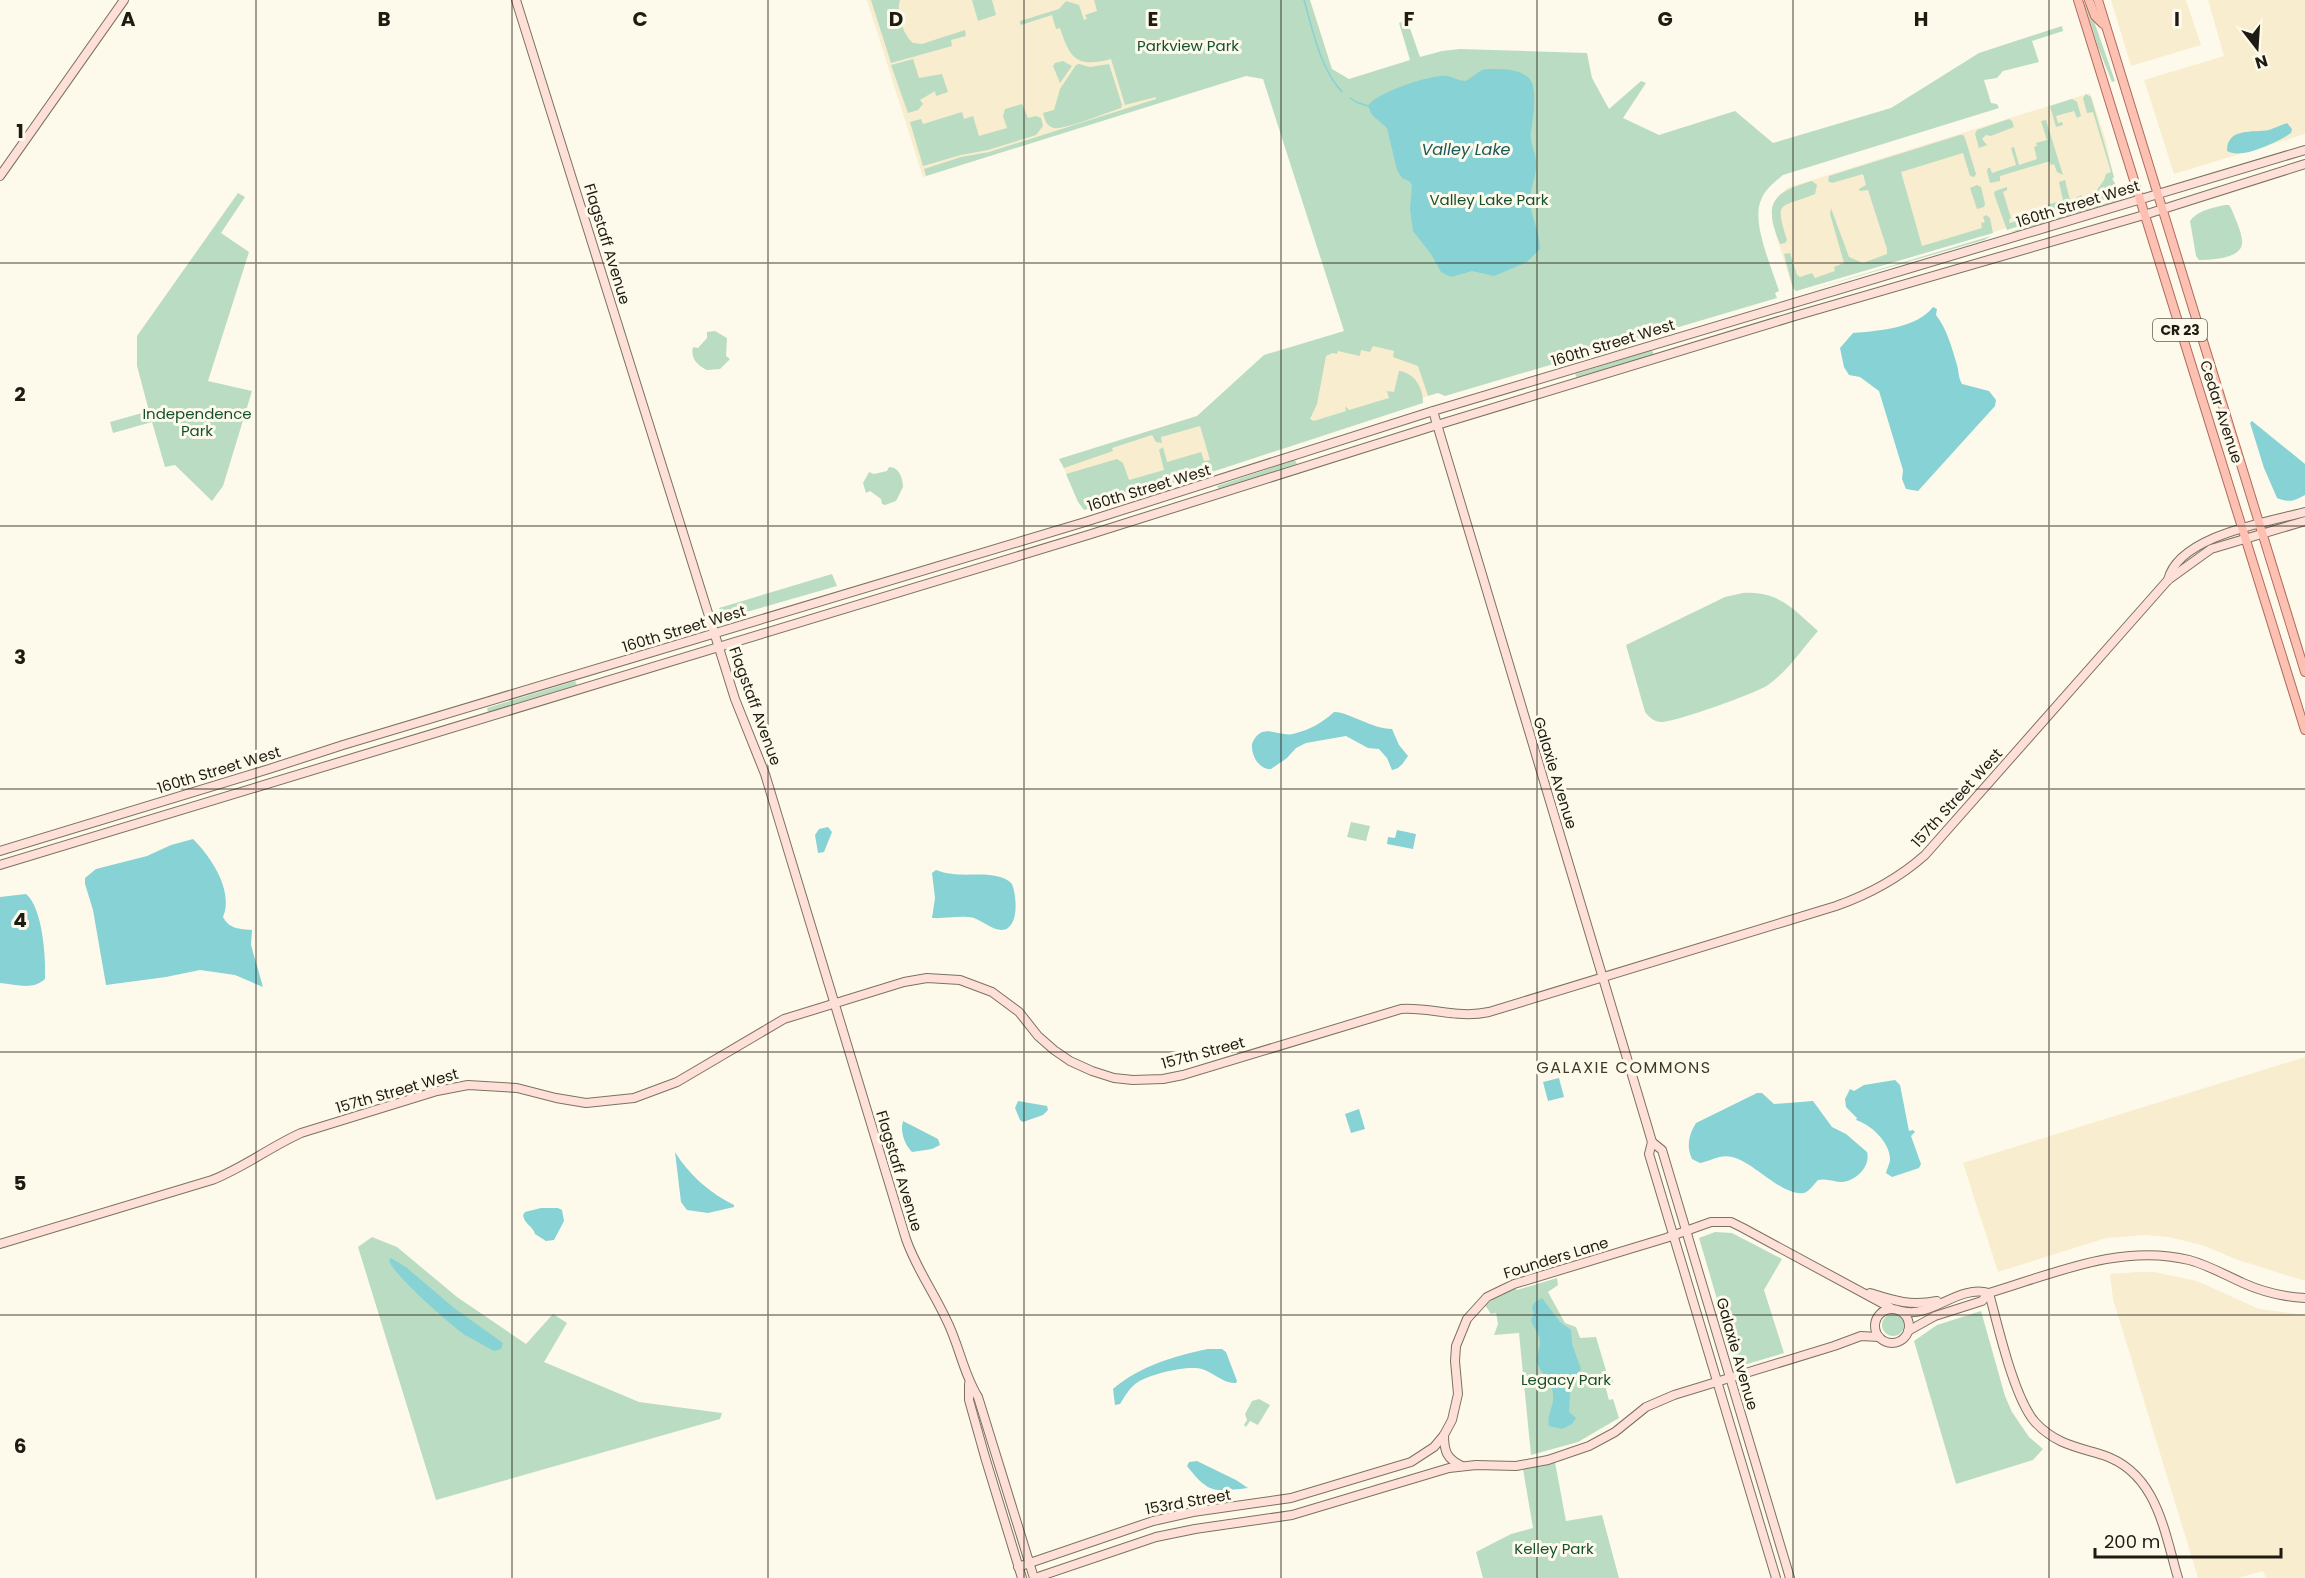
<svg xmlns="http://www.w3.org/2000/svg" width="2305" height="1578" font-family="Poppins,sans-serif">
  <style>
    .built { fill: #f8edce }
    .green { fill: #badcc3 }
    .water { fill: #86d2d5 }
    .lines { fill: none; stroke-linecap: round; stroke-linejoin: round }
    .stream { stroke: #86d2d5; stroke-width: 1.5 }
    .secondary-casing { stroke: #7a735e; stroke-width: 10 }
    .primary-casing { stroke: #ae6c5a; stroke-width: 10 }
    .secondary { stroke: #fee0d9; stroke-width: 8 }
    .primary { stroke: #fdc1b3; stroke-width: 8 }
    .grid { fill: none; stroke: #1e1b12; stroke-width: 1.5; stroke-opacity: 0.55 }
    .labels { text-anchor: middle; stroke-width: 6; stroke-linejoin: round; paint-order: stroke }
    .shield { fill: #fefaeb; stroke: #615e53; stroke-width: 1.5 }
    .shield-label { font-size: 14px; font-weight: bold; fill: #1e1b12 }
    .park-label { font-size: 15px; fill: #15502d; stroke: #fefaeb }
    .street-label { font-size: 15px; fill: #1e1b12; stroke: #fefaeb }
    .water-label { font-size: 16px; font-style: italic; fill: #17585b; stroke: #fefaeb }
    .neighbourhood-label { font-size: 16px; letter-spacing: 1.5px; fill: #3f3926; stroke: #fefaeb }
    .grid-label { font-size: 20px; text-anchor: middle; font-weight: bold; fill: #1e1b12; stroke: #fefaeb; stroke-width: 6; stroke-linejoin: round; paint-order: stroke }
  </style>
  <rect width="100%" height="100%" fill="#fefaeb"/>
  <g class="built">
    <path d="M 867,0 L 1125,0 L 1158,102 L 923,177 Z"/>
    <path d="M 2111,0 L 2186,0 L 2201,45 L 2131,66 Z"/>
    <path d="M 2208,0 L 2305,0 L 2305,134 L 2174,174 L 2144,80 L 2224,56 Z"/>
    <path d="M 2090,93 L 2106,141 L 2116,190 L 2115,196 L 1796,291 L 1792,286 L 1772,222 L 1772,207 L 1779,195 L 1787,188 Z"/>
    <path d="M 1405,324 L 1428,396 L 1303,435 L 1320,349 Z"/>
    <path d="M 1197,416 L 1215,470 L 1085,510 L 1059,459 Z"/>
    <path d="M 2305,1057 L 2305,1281 L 2235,1259 L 2205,1246 L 2169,1237 L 2145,1235 L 2106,1238 L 1998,1272 L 1963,1163 Z"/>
    <path d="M 2137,1272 L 2154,1272 L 2197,1281 L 2259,1309 L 2305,1315 L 2305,1578 L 2266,1578 L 2263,1571 L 2238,1578 L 2198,1578 L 2113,1299 L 2110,1274 Z"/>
  </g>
  <g class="green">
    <path d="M 871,0 L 900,0 C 896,12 903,35 913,43 L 922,44 L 965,30 L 966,36 L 951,40 L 952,46 L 891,63 Z"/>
    <path d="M 972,0 L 992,0 L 996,15 L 978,21 Z"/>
    <path d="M 1094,0 L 1310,0 L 1332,69 L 1349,79 L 1410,60 L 1399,23 L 1407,20 L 1420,57 L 1442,51 L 1460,49 L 1587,53 L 1592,78 L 1609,109 L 1641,81 L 1646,83 L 1623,118 L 1659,135 L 1735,111 L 1773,143 L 1891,108 L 1979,53 L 2062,26 L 2063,31 L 2032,41 L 2039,62 L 2003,71 L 1997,78 L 1984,80 L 1991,103 L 1997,104 L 1999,108 L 1783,175 C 1775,182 1765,189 1761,200 C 1751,222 1772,268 1779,291 L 1775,293 L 1777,298 L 1445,396 L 1438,393 L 1428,396 L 1418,366 L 1393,357 L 1394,351 L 1373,346 L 1370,352 L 1361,350 L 1360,356 L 1338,351 L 1337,354 L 1333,353 L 1326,356 L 1317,404 L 1310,419 L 1314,421 L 1346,411 L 1345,406 L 1349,410 L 1389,398 L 1387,391 L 1394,392 L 1399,371 C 1415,373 1423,388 1423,403 L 1215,471 L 1084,510 L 1078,502 L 1066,474 L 1117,459 L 1123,463 L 1129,480 L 1164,470 L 1159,450 L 1163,447 L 1167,462 L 1201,452 L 1204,461 L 1210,460 L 1200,426 L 1161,437 L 1162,443 L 1156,442 L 1152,435 L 1112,448 L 1113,451 L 1064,468 L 1059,459 L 1197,416 L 1264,355 L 1344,331 L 1263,79 L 1246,76 L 926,176 L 924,169 L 961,157 L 989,152 L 1156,99 L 1156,97 L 1125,105 L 1111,59 C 1077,68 1070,59 1060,28 L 1056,29 L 1052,15 L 1021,25 L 1020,23 L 1020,21 L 1059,9 L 1066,1 L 1079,5 L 1084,20 L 1087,19 L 1085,15 L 1097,11 Z"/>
    <path d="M 2088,4 L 2115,81 L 2112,82 L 2098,47 L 2085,5 Z"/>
    <path d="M 913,59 L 919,78 L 942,74 L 948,92 L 936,96 L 935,91 L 920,100 L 923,104 L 918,110 L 908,113 L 891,65 Z"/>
    <path d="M 1063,61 L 1072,66 L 1060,83 L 1053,66 L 1055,63 Z"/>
    <path d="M 1079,64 L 1090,67 L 1109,64 L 1122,105 L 1121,108 C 1108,112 1065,130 1054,128 C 1046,126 1045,120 1043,113 L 1054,110 L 1060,89 L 1076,65 Z"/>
    <path d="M 2086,94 L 2091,97 L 2114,177 L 2112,179 L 2117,187 L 2115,196 L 2007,230 L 1994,194 L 1995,191 L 2007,187 L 2007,190 L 2003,192 L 2011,218 L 2009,220 L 2010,223 L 2026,218 L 2037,208 L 2063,200 L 2059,182 L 2065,180 L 2072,208 L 2077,207 L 2075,202 L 2076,198 L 2081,195 L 2083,200 L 2099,195 L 2097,190 L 2104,180 L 2106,174 L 2111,172 L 2093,112 L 2087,113 L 2083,98 Z"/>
    <path d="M 2072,99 L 2077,102 L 2081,116 L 2077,118 L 2074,111 L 2056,116 L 2058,123 L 2062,122 L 2063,125 L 2056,127 L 2050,106 Z"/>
    <path d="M 1022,104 L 1028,118 L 1036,116 L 1041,118 L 1043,126 L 1036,135 L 988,150 L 961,155 L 923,166 L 910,122 L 921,119 L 923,124 L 962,112 L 964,119 L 973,116 L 979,136 L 1007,128 L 1003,116 L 1005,109 Z"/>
    <path d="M 2009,119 L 2012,121 L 2014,127 L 1991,136 L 1986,135 L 1982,139 L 1987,145 L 1979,148 L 1975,134 L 1977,130 Z"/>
    <path d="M 2046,120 L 2063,175 L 2057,172 L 2054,164 L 2051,165 L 2050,162 L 2047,162 L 2000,176 L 2000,181 L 1990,183 L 1987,171 L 1988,168 L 1990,168 L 1992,173 L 2016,165 L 2011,148 L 2014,147 L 2019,165 L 2037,159 L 2034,147 L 2037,146 L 2036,143 L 2047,140 L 2041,121 Z"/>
    <path d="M 1960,135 L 1963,135 L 1965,138 L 1976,174 L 1974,177 L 1970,176 L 1963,153 L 1901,172 L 1922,246 L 1982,228 L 1981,223 L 1985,222 L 1983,217 L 1986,215 L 1990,218 L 1993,233 L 1796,291 L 1793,288 L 1784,254 L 1790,253 L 1797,275 L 1800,277 L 1812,273 L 1815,278 L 1835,271 L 1834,267 L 1844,263 L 1830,214 L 1831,208 L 1849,257 L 1863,263 L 1887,254 L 1887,249 L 1868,190 L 1860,191 L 1859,189 L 1866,185 L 1863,174 L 1832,183 L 1828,181 L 1829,176 Z"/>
    <path d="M 1812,181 L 1817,185 L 1815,194 C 1780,209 1774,198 1787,240 L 1785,243 L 1780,244 C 1763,202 1772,193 1812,181 Z"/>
    <path d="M 1977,185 L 1981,187 L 1985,204 L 1984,207 L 1977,209 L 1970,188 Z"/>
    <path d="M 238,193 L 245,197 L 221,233 L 249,252 L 208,381 L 252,391 L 223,486 L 212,501 L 175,465 L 165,467 L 152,422 L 113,433 L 110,422 L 149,411 L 137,366 L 137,336 Z"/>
    <path d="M 2117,200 L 2117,201 L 2018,231 L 2010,232 Z"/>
    <path d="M 2225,205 L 2229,205 L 2231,208 C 2235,218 2241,230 2242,240 C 2245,259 2211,260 2199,260 L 2196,256 L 2190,221 C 2198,210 2212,208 2225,205 Z"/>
    <path d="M 1991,236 L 1984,240 L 1800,293 Z"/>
    <path d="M 715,331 L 727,338 L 726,356 L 730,359 L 720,369 L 707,370 C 698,366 690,358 693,347 L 698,348 L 707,338 L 707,332 Z"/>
    <path d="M 1652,350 L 1654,355 L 1577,378 L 1575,374 Z"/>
    <path d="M 1295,460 L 1297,464 L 1219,490 L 1217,486 Z"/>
    <path d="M 889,467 C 899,467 903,478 903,487 L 896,501 L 885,505 L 882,504 L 881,499 L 870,491 L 866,493 L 863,483 L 869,472 L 874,474 L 887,471 Z"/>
    <path d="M 832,574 L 837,586 L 729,617 L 723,616 L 719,608 Z"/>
    <path d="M 1743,593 C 1779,591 1793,609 1818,631 C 1802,649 1788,671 1768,685 C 1757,693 1670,724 1660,722 C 1653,721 1649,717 1645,712 L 1626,645 L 1725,597 Z"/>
    <path d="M 575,681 L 577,685 L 488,712 L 487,708 Z"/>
    <path d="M 1351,822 L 1370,826 L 1366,841 L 1347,837 Z"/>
    <path d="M 1715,1232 L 1732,1233 L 1782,1259 L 1764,1290 L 1784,1353 L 1737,1367 L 1699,1238 Z"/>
    <path d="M 372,1237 L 397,1247 L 457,1297 L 526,1344 L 553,1314 L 567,1323 L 544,1362 L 639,1402 L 722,1413 L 720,1419 L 436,1500 L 358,1247 Z"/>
    <path d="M 1557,1278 L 1558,1285 L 1548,1292 L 1565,1323 L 1576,1327 L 1580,1338 L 1596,1337 L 1608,1377 L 1612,1376 L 1613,1383 L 1608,1383 L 1606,1389 L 1609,1400 L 1613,1399 L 1619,1418 L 1578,1442 L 1531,1455 L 1519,1333 L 1494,1335 L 1498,1324 L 1496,1313 L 1491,1314 L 1485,1305 L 1501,1294 L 1515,1288 L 1517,1290 Z"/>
    <path d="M 1981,1311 L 2005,1396 L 2012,1412 L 2029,1437 L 2043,1449 L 2033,1460 L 1956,1484 L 1914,1341 L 1937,1325 Z"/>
    <circle cx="1893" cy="1325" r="11"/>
    <path d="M 1259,1399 L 1270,1405 L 1258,1425 L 1250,1421 L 1246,1427 L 1244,1425 L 1247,1420 L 1245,1414 L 1252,1401 Z"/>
    <path d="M 1555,1462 L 1566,1521 L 1602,1515 L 1619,1578 L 1483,1578 L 1476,1552 L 1511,1534 L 1533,1528 L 1523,1469 Z"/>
  </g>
  <g class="water">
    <path d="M 1488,69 C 1502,69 1522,68 1531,81 C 1537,90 1533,120 1531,131 C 1529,142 1536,152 1536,163 C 1537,177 1529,189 1530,203 C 1532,219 1540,233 1540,249 L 1527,262 L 1494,276 L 1472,271 L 1451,277 L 1441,272 L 1431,254 L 1413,231 L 1410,209 L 1412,185 L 1409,181 L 1402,178 L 1397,170 L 1387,128 L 1372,115 L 1368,106 C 1375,93 1432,74 1447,76 C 1454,77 1458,81 1466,81 L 1482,70 Z"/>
    <path d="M 2287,123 L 2292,129 L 2291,133 C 2278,142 2241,160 2227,151 C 2227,127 2253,133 2269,130 C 2275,128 2281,125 2287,123 Z"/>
    <path d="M 1933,307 L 1937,309 L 1936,315 C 1947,329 1952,348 1957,365 C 1959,372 1958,377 1962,384 L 1989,391 L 1996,400 L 1995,406 L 1918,491 L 1906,489 L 1902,479 L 1903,470 L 1879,391 L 1860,377 L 1849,375 L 1844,367 L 1840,348 L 1853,333 C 1878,331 1917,328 1933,307 Z"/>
    <path d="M 2252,421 L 2305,464 L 2305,495 C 2294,501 2289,503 2277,498 L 2264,468 L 2250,423 Z"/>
    <path d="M 1334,712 C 1347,711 1372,729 1392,729 L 1399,745 L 1408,756 C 1403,763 1401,768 1392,770 L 1387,758 L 1379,749 L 1368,748 L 1346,736 L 1306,743 L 1296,748 L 1287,758 L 1271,769 C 1259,770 1251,755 1252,744 C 1261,721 1279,737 1293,734 C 1309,730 1322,723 1334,712 Z"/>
    <path d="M 828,827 L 832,832 L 824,852 L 818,853 L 815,835 L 819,829 Z"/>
    <path d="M 1397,830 L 1416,834 L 1413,849 L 1387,844 L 1388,837 L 1395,838 Z"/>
    <path d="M 193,839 C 211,857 234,891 223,917 C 229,929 240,929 252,930 L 251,945 L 263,987 L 235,975 L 200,970 L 166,977 L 106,985 L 93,910 L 85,884 L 85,878 L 96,869 L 147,856 L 171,845 Z"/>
    <path d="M 936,870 C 959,879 980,871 1000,877 C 1004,878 1010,881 1012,884 C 1016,894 1019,920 1008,928 C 998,935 983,921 974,918 C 960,915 945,919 932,918 L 935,898 L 932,873 Z"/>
    <path d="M 26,894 C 43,908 46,959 45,979 C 32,991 16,984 0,983 L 0,897 Z"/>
    <path d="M 1559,1078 L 1564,1097 L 1548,1101 L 1543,1082 Z"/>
    <path d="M 1895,1080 L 1900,1085 L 1909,1131 L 1913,1130 L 1915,1132 L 1911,1136 L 1921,1164 L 1919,1168 L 1892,1177 L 1886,1173 C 1887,1168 1890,1164 1890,1159 C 1890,1142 1870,1124 1856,1120 L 1857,1118 L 1846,1107 L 1845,1099 L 1850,1089 L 1854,1091 L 1864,1085 Z"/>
    <path d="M 1757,1093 L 1762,1093 L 1774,1104 L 1813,1101 L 1832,1127 L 1846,1134 L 1867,1152 C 1871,1166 1856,1181 1842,1182 C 1834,1182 1827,1178 1818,1180 C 1814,1184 1810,1191 1804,1193 C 1783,1197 1754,1162 1732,1157 C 1720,1154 1711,1161 1700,1163 L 1692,1159 C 1686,1147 1689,1134 1696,1123 Z"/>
    <path d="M 1018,1101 L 1047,1106 L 1048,1110 L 1043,1115 L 1023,1122 L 1020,1120 L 1015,1108 Z"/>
    <path d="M 1359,1109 L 1365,1129 L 1351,1133 L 1345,1114 Z"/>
    <path d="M 903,1121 L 938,1139 L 940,1145 L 932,1149 L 912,1152 C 904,1144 900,1131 903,1121 Z"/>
    <path d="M 675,1152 C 689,1175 710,1193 734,1205 L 734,1207 L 708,1213 L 687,1210 L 681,1202 Z"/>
    <path d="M 558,1208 L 562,1210 L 564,1221 L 554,1240 L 546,1241 L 535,1234 C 533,1226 524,1224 523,1215 L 525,1212 L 541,1208 Z"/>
    <path d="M 391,1258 L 407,1268 L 454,1308 L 503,1343 L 501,1349 L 494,1351 C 484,1346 475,1340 465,1335 C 452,1326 391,1273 389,1260 Z"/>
    <path d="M 1542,1298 L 1560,1322 L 1571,1330 L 1572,1344 L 1581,1369 L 1573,1380 L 1570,1393 L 1569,1412 L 1576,1418 L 1572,1424 L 1562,1429 L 1549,1426 C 1546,1415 1555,1405 1553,1394 C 1552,1380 1542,1375 1538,1365 C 1535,1355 1540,1351 1540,1342 C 1540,1334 1533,1327 1531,1320 L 1534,1314 L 1532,1307 L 1535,1302 Z"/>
    <path d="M 1208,1349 L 1222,1349 L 1226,1352 L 1237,1381 L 1236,1383 C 1223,1384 1213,1372 1202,1369 C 1187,1365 1151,1374 1138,1382 C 1130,1387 1125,1396 1120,1404 L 1115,1405 L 1113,1389 C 1140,1366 1174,1356 1208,1349 Z"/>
    <path d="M 1197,1461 L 1236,1480 L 1248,1488 C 1214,1492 1209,1494 1187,1466 L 1189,1462 Z"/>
  </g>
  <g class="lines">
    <g class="stream">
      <path d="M 1304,0 C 1313,31 1320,68 1342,92"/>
      <path d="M 1350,98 L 1356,102 L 1368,106"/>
    </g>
    <defs>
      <g id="secondary">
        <path d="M 516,0 L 735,699 L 765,774 L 906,1239 C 916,1268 933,1291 946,1319 C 959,1344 963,1373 978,1397 L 1034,1578"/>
        <path d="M 0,176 L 124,0"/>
        <path d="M 1433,411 L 1647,1125 L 1652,1142 L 1649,1154 L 1776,1578"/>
        <path d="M 2168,580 C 2178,536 2267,522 2305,512"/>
        <path d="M 0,851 L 269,769 L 343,745 L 1085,522 L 1433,411 L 2305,150"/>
        <path d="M 0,865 L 1088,535 L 1437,425 L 1795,316 L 2144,215 L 2305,164"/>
        <path d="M 1652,1142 L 1662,1150 L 1790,1578"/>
        <path d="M 0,1244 L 212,1180 C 243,1168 270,1147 301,1133 L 437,1091 L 468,1085 L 517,1088 L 556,1098 L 586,1103 L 634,1098 L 677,1082 L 784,1019 L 904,982 L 927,978 L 960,980 L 992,992 L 1019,1012 L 1038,1036 L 1054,1050 L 1070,1061 L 1092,1071 L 1114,1078 L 1133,1080 L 1163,1079 L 1183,1075 L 1401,1009 C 1432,1007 1457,1019 1489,1012 L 1836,906 C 1870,894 1898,879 1925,855 L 2168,580 L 2211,549 L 2305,521"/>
        <path d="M 1870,1293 C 1895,1301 1910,1306 1937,1301"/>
        <path d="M 1989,1293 C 1998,1326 2014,1398 2035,1422 C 2055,1444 2077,1447 2103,1455 C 2157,1473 2164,1531 2178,1578"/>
        <circle cx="1892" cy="1326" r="17"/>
        <path d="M 1902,1311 C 1931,1319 1958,1284 1989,1293"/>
        <path d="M 1908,1331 L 1935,1316 L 1982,1301 L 1989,1293 C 2053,1274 2121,1243 2189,1260 C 2208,1265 2225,1275 2243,1283 C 2263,1292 2284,1297 2305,1298"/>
        <path d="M 969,1384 L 969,1400 L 985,1457 L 1022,1578"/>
        <path d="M 1444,1435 C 1444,1452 1447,1459 1462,1466"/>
        <path d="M 1018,1567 L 1153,1521 L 1193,1512 L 1291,1498 L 1411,1462 L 1434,1447 L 1444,1435 L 1452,1420 L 1458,1394 L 1455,1361 L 1456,1346 L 1467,1319 L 1487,1297 L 1514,1284 L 1666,1238 L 1711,1222 L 1731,1222 L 1743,1228 L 1891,1308"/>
        <path d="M 1035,1578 L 1156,1537 L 1195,1529 L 1292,1515 L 1449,1468 L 1476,1465 L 1516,1466 L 1548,1460 L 1589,1446 L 1615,1432 L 1646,1407 L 1674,1395 L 1834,1346 L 1861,1336 L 1879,1337"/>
      </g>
      <g id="primary">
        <path d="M 2078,0 L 2305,730"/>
        <path d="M 2089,0 L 2095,16 L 2103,24"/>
        <path d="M 2098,0 L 2305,672"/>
      </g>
    </defs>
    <use href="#secondary" class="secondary-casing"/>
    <use href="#primary" class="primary-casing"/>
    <use href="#secondary" class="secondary"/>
    <use href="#primary" class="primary"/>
  </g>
  <path class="grid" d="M 256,0 L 256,1578M 512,0 L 512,1578M 768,0 L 768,1578M 1024,0 L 1024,1578M 1281,0 L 1281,1578M 1537,0 L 1537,1578M 1793,0 L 1793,1578M 2049,0 L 2049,1578M 0,263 L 2305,263M 0,526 L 2305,526M 0,789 L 2305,789M 0,1052 L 2305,1052M 0,1315 L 2305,1315"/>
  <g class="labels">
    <rect class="shield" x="2153" y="319" width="54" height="22" rx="4.5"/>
    <g class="shield-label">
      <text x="2180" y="335">CR 23</text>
    </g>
    <g class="park-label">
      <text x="1188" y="51">Parkview Park</text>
      <text x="1489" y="205">Valley Lake Park</text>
      <text x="197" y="419">Independence<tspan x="197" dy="17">Park</tspan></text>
      <text x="1566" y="1385">Legacy Park</text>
      <text x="1554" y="1554">Kelley Park</text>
    </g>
    <g class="street-label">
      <text transform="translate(2078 204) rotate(-17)" y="5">160th Street West</text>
      <text transform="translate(607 244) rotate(73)" y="5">Flagstaff Avenue</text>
      <text transform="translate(1613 343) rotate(-17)" y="5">160th Street West</text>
      <text transform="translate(2221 412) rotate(72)" y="5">Cedar Avenue</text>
      <text transform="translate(1149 488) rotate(-17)" y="5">160th Street West</text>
      <text transform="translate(684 629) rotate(-17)" y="5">160th Street West</text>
      <text transform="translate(755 706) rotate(70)" y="5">Flagstaff Avenue</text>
      <text transform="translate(219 770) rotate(-17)" y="5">160th Street West</text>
      <text transform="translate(1555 773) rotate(73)" y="5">Galaxie Avenue</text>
      <text transform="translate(1957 798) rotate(-48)" y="5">157th Street West</text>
      <text transform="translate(1203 1053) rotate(-15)" y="5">157th Street</text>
      <text transform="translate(397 1091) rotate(-16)" y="5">157th Street West</text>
      <text transform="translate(899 1171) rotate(73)" y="5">Flagstaff Avenue</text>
      <text transform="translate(1556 1258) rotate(-17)" y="5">Founders Lane</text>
      <text transform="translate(1737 1354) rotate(74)" y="5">Galaxie Avenue</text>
      <text transform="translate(1188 1502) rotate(-10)" y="5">153rd Street</text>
    </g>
    <g class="water-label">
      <text x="1466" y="155">Valley Lake</text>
    </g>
    <g class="neighbourhood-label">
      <text x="1624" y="1073">GALAXIE COMMONS</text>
    </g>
  </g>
  <g class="grid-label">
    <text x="128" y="26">A</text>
    <text x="384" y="26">B</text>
    <text x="640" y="26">C</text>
    <text x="896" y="26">D</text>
    <text x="1153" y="26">E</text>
    <text x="1409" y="26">F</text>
    <text x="1665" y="26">G</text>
    <text x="1921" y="26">H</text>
    <text x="2177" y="26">I</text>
    <text x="20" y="138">1</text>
    <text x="20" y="401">2</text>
    <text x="20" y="664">3</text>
    <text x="20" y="927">4</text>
    <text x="20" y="1190">5</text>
    <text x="20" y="1453">6</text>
  </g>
  <g transform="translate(2257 48) rotate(163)" stroke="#fefaeb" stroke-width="4.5" paint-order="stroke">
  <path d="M0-4.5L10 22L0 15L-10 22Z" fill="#1e1b12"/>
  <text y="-9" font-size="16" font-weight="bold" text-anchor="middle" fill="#1e1b12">N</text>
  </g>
  <path d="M2095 1548v9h186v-9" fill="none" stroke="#1e1b12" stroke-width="3"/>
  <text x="2104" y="1548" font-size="18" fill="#1e1b12" stroke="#fefaeb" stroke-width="4.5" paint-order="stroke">200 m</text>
</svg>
